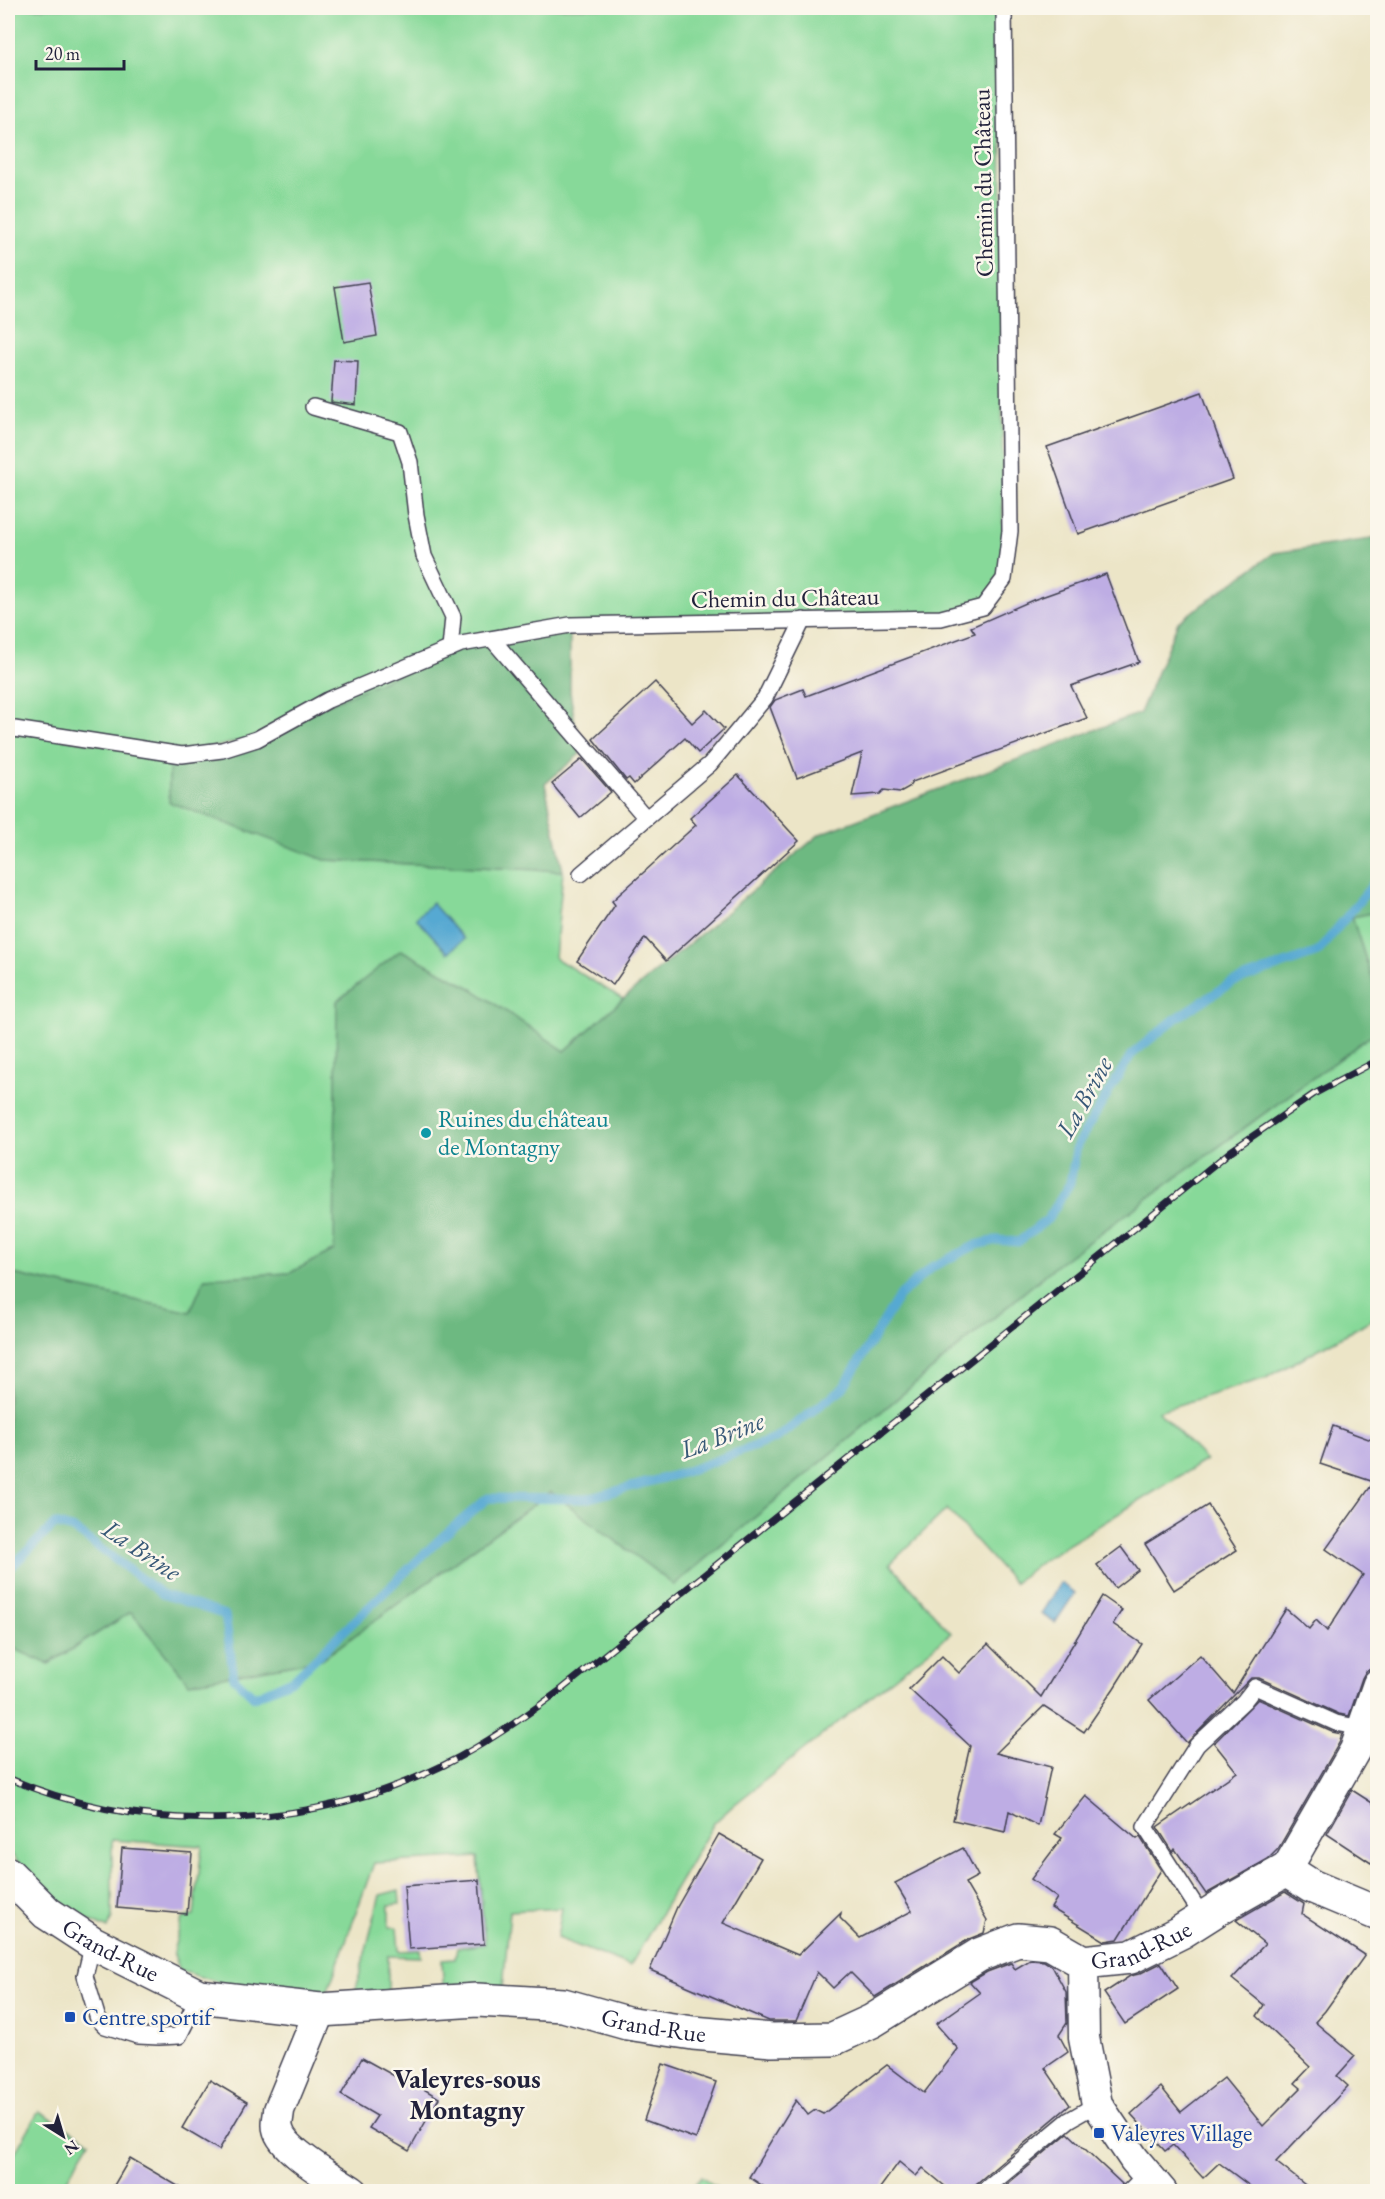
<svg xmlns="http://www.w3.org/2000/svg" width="1385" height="2199" font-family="'EB Garamond',serif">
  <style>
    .green { fill: #87d999; stroke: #547e6a; stroke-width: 1.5 }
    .forest { fill: #6db981; stroke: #486e5e; stroke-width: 1.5 }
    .water { fill: #57a9d2; stroke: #3c6686; stroke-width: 1.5 }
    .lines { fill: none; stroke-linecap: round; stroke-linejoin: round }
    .stream { stroke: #57a9d2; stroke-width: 9 }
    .building { fill: #beade4 }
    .service-casing { stroke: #403f50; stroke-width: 18 }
    .minor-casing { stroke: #403f50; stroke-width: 33 }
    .tertiary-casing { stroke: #403f50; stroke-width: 36 }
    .service { stroke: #fff; stroke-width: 15 }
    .minor { stroke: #fff; stroke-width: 30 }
    .tertiary { stroke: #fff; stroke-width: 33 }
    .rail-casing { stroke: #22223b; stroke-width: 7 }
    .rail { stroke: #fbf7ec; stroke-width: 4.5; stroke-dasharray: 14; stroke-linecap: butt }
    .culture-dot { fill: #0f9aa8; stroke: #fbf7ec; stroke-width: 2 }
    .transit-dot { fill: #1a4fb4; stroke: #fbf7ec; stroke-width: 2 }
    .labels { text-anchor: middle; stroke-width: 5; stroke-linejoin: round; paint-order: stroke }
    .street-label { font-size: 24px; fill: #22223b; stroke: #fbf7ec }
    .culture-label { font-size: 24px; fill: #0d838f; stroke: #fbf7ec; text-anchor: start }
    .transit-label { font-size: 24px; fill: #164399; stroke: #fbf7ec; text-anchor: start }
    .water-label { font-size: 26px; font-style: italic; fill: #375877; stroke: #fbf7ec }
    .quarter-label { font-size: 27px; font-weight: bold; fill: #22223b; stroke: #fbf7ec }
  </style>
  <rect width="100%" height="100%" fill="#fbf7ec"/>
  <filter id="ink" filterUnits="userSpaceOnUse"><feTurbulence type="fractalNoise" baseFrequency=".0167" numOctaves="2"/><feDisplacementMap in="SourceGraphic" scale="12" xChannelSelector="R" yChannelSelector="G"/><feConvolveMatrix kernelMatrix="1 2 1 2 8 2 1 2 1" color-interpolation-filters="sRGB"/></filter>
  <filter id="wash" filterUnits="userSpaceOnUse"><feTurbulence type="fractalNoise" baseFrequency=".008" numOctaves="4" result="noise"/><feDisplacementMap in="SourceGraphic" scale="24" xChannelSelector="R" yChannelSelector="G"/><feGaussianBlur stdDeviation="1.35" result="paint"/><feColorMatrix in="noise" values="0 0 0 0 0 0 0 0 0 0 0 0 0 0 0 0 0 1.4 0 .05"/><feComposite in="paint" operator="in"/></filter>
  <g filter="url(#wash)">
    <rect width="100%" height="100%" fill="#ece5c7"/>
    <g class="green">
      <path d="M 8,8 L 1001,8 L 1003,578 L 982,607 L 941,617 L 570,624 L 256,737 L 182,755 L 8,726 Z"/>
      <path d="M 8,730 L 169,755 L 325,860 L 563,871 L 555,958 L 623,999 L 565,1051 L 471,988 L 401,951 L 337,1001 L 335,1250 L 290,1273 L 205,1278 L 190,1312 L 8,1273 Z"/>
      <path d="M 1377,912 L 1377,994 L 1352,917 Z"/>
      <path d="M 1377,1031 L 1377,1317 L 1266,1378 L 1158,1411 L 1206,1460 L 1043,1560 L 1014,1583 L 947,1509 L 890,1564 L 951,1633 L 735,1804 L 714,1823 L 630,1966 L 557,1938 L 562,1908 L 510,1911 L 502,1998 L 444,1999 L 442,1960 L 455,1959 L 457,1948 L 485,1944 L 478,1857 L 374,1863 L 326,1996 L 228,1985 L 180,1971 L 173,1952 L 182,1919 L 194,1915 L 202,1846 L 112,1840 L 112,1917 L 108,1929 L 73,1913 L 27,1873 L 8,1850 L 8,1646 L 49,1664 L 131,1612 L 189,1683 L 322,1659 L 551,1492 L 674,1585 L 1058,1264 Z"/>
      <path d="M 399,1890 L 400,1904 L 389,1905 L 389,1927 L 397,1927 L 399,1951 L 420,1950 L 421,1957 L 388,1956 L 388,2001 L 352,2004 L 380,1895 Z"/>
      <path d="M 39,2111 L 90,2141 L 60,2191 L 8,2191 L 8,2165 Z"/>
      <path d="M 701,2176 L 721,2191 L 690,2191 Z"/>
    </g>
    <g class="forest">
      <path d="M 1377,538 L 1377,912 L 1352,917 L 1377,994 L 1377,1031 L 1058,1264 L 674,1585 L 551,1492 L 322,1659 L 189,1683 L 131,1612 L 48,1664 L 8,1646 L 8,1273 L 190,1312 L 205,1278 L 290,1273 L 334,1250 L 337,1001 L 401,950 L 471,988 L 565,1051 L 623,999 L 820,834 L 1140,713 L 1178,622 L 1274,553 Z"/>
      <path d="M 570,626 L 570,692 L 580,754 L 545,784 L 563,871 L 325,860 L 169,802 L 169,755 L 222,751 L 462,646 Z"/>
    </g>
    <g class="water">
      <path d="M 432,903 L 464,939 L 448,953 L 416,918 Z"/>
      <path d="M 1060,1583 L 1075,1593 L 1055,1623 L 1041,1614 Z"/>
    </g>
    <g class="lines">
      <path class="stream" d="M 8,1570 L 55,1524 L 75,1530 L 162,1594 L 225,1615 L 234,1678 L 254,1697 L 294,1679 L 442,1537 L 488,1498 L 586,1499 L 682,1473 L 777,1438 L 843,1388 L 899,1296 L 932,1267 L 976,1245 L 997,1240 L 1018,1242 L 1048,1219 L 1070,1183 L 1077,1145 L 1131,1055 L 1175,1019 L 1231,983 L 1318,952 L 1378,878"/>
    </g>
    <g id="blocks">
      <g class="building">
        <path d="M 368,282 L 377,336 L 344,342 L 335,287 Z"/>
        <path d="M 334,360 L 358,361 L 356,405 L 331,402 Z"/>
        <path d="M 1202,392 L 1233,479 L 1078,534 L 1047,447 Z"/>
        <path d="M 1106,574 L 1139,662 L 1071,686 L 1087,718 L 912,782 L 909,787 L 900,792 L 884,790 L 880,794 L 852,796 L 862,753 L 797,778 L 770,707 L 775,700 L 803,689 L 806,696 L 975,633 L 971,627 L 1033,600 Z"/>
        <path d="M 655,682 L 692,723 L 706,710 L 724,729 L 698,753 L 685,738 L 634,784 L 629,778 L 626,780 L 593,739 Z"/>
        <path d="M 582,759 L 611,792 L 580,818 L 552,784 Z"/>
        <path d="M 738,775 L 799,841 L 666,961 L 645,938 L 613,985 L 577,961 L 615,905 L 612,901 L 696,825 L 690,818 Z"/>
        <path d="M 1333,1426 L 1377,1442 L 1377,1656 L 1373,1668 L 1366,1671 L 1362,1678 L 1349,1716 L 1339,1714 L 1259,1678 L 1251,1678 L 1187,1743 L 1149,1700 L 1200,1655 L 1233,1693 L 1286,1609 L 1309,1629 L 1316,1620 L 1327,1631 L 1363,1575 L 1326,1549 L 1374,1482 L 1320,1464 Z"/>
        <path d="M 1208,1505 L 1237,1550 L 1174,1590 L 1145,1544 Z"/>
        <path d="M 1121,1547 L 1138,1570 L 1115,1588 L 1097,1565 Z"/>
        <path d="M 1102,1596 L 1122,1610 L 1113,1624 L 1142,1644 L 1114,1688 L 1084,1732 L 1044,1706 L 996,1753 L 1051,1767 L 1038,1826 L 1009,1811 L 1005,1832 L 953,1820 L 970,1746 L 909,1689 L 942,1656 L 959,1673 L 988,1644 L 1041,1697 Z"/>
        <path d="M 1258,1699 L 1332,1732 L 1342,1734 L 1339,1743 L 1278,1849 L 1268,1859 L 1206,1894 L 1175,1849 L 1173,1852 L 1157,1827 L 1237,1772 L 1214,1743 Z"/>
        <path d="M 1352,1790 L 1377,1806 L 1377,1867 L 1327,1834 Z"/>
        <path d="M 1086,1796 L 1137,1839 L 1140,1837 L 1161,1870 L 1118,1939 L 1105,1941 L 1051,1908 L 1057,1898 L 1031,1879 L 1062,1838 L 1055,1834 Z"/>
        <path d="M 719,1834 L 761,1858 L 723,1923 L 798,1955 L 841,1913 L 840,1918 L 860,1938 L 912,1911 L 895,1883 L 963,1848 L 978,1876 L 965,1883 L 987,1920 L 984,1933 L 969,1939 L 875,1997 L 850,1972 L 833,1988 L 817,1972 L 796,2021 L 769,2021 L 650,1970 L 677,1907 Z"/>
        <path d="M 122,1848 L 192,1853 L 187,1914 L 117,1908 Z"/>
        <path d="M 479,1880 L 484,1944 L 409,1949 L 404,1886 Z"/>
        <path d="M 1285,1892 L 1304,1904 L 1302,1914 L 1365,1955 L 1325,2011 L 1315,2022 L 1355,2056 L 1337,2076 L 1348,2086 L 1276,2162 L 1314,2192 L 1258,2192 L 1219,2163 L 1203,2178 L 1173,2145 L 1165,2151 L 1131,2114 L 1161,2087 L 1181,2112 L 1224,2078 L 1263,2126 L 1301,2088 L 1295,2083 L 1310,2067 L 1257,2016 L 1264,2005 L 1232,1979 L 1265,1944 L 1236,1920 Z"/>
        <path d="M 1030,1960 L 1044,1961 L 1052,1966 L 1066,1992 L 1067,2023 L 1059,2035 L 1068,2052 L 1045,2068 L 1070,2105 L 976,2184 L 973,2192 L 952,2192 L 923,2168 L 916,2176 L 899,2162 L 877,2192 L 772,2192 L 749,2177 L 796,2100 L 808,2115 L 815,2110 L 823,2114 L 887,2065 L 924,2093 L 958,2049 L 936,2024 L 980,1993 L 970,1982 L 987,1972 L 1011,1963 L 1015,1969 Z"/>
        <path d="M 1161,1963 L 1178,1989 L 1125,2024 L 1104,1993 L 1130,1976 L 1139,1974 Z"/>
        <path d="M 362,2058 L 398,2078 L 400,2075 L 439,2098 L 409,2151 L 369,2128 L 377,2116 L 341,2095 Z"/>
        <path d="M 663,2064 L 716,2082 L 696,2139 L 644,2120 Z"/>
        <path d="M 210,2080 L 247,2102 L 219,2150 L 182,2128 Z"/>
        <path d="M 1068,2133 L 1122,2184 L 1119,2192 L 998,2192 Z"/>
        <path d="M 130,2158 L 188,2192 L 110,2192 Z"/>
      </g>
    </g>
  </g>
  <g filter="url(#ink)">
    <use href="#blocks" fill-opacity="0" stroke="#403f50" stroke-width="1.5"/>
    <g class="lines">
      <defs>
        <g id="service">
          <path d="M 313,407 L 400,432 L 410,462 L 416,515 L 424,556 L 453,617 L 450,649"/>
          <path d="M 492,639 L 646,818"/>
          <path d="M 8,728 L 182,755 L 222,750 L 257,739 L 328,700 L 461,644 L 570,625 L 941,618 L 983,607 L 1004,579 L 1010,531 L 1004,8"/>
          <path d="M 581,874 L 710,764 L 765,698 L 803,620"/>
          <path d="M 1203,1917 L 1145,1827 L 1197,1745 L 1244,1701 L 1255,1687 L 1336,1723 L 1362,1728"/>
          <path d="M 93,1943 L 85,1976 L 98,2019 L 105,2026 L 138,2036 L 159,2037 L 179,2036 L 199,1996"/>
          <path d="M 982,2192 L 1069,2120 L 1097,2104"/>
          <path d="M 1128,2192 L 1146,2174"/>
        </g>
        <g id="minor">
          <path d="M 1286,1870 L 1355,1750 L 1378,1684"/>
          <path d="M 1083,1962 L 1084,2038 L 1097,2104 L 1134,2159 L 1162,2192"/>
          <path d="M 320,2010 L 279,2110 C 279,2116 276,2124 278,2129 C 282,2150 334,2179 353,2192"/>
        </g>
        <g id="tertiary">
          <path id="s1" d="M 8,1874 L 47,1913 L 93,1943 L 199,1996 L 320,2010 L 477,2000 L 563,2005 L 627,2023 L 693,2033 L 772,2040 L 833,2039 L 872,2021 L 979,1955 L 1018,1940 L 1050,1943 L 1083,1962 L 1131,1957 L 1181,1932 L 1222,1906 L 1286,1870 L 1311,1886 L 1378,1914"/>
        </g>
      </defs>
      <use href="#service" class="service-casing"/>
      <use href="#minor" class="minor-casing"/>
      <use href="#tertiary" class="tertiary-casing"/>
      <use href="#service" class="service"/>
      <use href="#minor" class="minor"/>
      <use href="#tertiary" class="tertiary"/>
      <defs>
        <path id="rail" d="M 8,1778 C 145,1837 309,1831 444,1765 C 486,1744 524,1717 562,1689 L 1231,1151 L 1314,1094 L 1378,1060"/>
      </defs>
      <use href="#rail" class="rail-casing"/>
      <use href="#rail" class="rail"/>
    </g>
  </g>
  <circle class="culture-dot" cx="426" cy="1133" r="6"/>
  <g class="transit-dot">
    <rect x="64" y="2011" width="12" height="12" rx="3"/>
    <rect x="1093" y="2127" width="12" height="12" rx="3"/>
  </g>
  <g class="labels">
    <g class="street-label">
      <text transform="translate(983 183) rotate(-91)" y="8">Chemin du Château</text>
      <text transform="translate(785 598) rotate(-1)" y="8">Chemin du Château</text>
      <text dy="8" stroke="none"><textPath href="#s1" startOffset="1209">Grand-Rue</textPath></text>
      <text dy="8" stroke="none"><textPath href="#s1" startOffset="129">Grand-Rue</textPath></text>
      <text dy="8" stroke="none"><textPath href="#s1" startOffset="687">Grand-Rue</textPath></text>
    </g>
    <g class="culture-label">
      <text x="438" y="1127">Ruines du château<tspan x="438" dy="28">de Montagny</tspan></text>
    </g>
    <g class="transit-label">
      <text x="82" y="2025">Centre sportif</text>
      <text x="1111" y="2141">Valeyres Village</text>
    </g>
    <g class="water-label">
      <text transform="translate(1084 1097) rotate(-61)" y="9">La Brine</text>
      <text transform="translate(722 1435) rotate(-21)" y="9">La Brine</text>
      <text transform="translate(142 1550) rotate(34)" y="9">La Brine</text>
    </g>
    <g class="quarter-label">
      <text x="467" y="2088">Valeyres-sous<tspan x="467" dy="31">Montagny</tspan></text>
    </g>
  </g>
  <rect width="1385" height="2199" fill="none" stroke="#fbf7ec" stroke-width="30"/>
  <g transform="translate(63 2136) rotate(143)" stroke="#fbf7ec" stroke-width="4.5" paint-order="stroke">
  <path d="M0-4.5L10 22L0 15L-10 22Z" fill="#22223b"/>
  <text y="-9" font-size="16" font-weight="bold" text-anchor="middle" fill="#22223b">N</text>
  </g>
  <path d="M36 60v9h88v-9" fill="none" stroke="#22223b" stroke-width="3"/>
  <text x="45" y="60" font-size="18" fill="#22223b" stroke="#fbf7ec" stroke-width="4.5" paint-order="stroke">20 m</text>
</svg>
